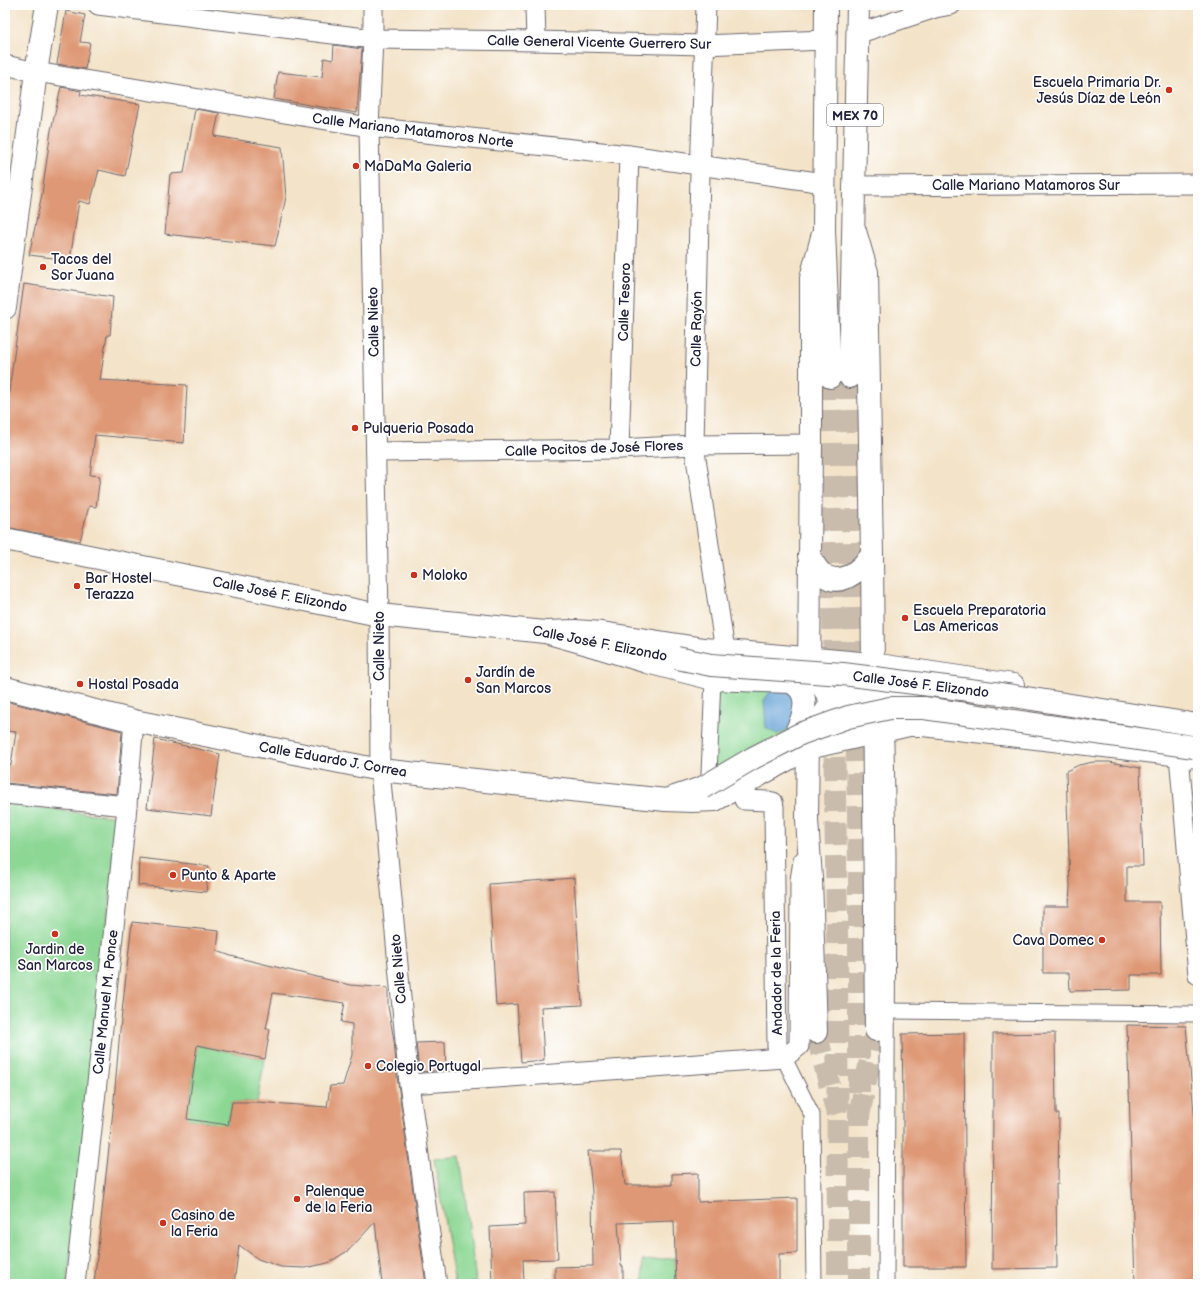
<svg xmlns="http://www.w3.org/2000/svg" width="1203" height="1289" font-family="'Balsamiq Sans',sans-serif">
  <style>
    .green { fill: #8dd794; stroke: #587c68 }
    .water { fill: #65a1d5; stroke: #446288 }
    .building { fill: #de9874; fill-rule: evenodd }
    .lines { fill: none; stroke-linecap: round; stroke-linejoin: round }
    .tertiary-tunnel { stroke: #c9bcac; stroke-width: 22; stroke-dasharray: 22 11; stroke-linecap: butt }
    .primary-tunnel { stroke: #c9bcac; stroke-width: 22; stroke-dasharray: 22 11; stroke-linecap: butt }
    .pedestrian-casing { stroke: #6b666c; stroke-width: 17 }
    .minor-casing { stroke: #6b666c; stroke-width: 21 }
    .tertiary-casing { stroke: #6b666c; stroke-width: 24 }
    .primary-casing { stroke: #6b666c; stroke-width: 24 }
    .pedestrian { stroke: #fff; stroke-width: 15 }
    .minor { stroke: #fff; stroke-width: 19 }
    .tertiary { stroke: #fff; stroke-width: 22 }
    .primary { stroke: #fff; stroke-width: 22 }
    .primary-bridge-casing { stroke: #6b666c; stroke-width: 24; stroke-linecap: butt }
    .primary-bridge { stroke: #fff; stroke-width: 22 }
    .poi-dot { fill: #c8321e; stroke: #fff; stroke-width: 1.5 }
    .labels { text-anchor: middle; stroke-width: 3.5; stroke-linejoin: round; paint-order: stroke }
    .shield { fill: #fff; stroke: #646476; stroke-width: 1 }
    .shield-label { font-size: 13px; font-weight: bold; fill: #22223b }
    .street-label { font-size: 14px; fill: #22223b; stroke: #fff }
    .poi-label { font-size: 14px; fill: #22223b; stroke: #fff; text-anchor: start }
  </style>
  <rect width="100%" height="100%" fill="#fff"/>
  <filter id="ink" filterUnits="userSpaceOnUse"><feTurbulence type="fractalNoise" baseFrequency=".025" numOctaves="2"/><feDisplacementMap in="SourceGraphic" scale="8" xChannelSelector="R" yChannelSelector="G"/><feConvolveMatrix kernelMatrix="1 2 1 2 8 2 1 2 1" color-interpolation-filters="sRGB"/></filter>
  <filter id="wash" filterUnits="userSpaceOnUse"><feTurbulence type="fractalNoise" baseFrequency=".012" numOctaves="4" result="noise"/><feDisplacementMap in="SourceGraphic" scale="16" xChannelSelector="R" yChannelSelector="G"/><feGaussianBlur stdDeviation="0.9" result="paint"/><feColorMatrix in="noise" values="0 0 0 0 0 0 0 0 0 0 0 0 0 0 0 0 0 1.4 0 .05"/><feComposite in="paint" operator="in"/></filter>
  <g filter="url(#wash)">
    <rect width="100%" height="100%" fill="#f3e3c8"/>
    <g class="green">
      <path d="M 708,683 L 770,686 L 795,727 L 703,781 Z"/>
      <path d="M 5,804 L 119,817 L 67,1284 L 5,1283 Z"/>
      <path d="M 197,1045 L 265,1059 L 257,1102 L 232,1102 L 222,1156 L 214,1123 L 176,1117 L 190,1100 Z"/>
      <path d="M 460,1156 L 476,1282 L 467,1284 L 455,1284 L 434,1159 Z"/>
      <path d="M 675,1258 L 676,1284 L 644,1284 L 642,1261 Z"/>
    </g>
    <path class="water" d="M 778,689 C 781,690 785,690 788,691 C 802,699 792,719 788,729 L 777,734 L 766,728 L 764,701 L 769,693 Z"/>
    <g id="blocks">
      <g class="building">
        <path d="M 66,11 L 85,15 L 80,42 L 90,43 L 85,69 L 57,64 Z"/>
        <path d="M 334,45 L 362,49 L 357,113 L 274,99 L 278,72 L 322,77 L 324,58 L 333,60 Z"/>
        <path d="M 61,87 L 81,91 L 80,95 L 140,104 L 125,176 L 99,170 L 90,204 L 79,201 L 70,260 L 29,255 L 42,194 L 51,130 Z"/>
        <path d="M 195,109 L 219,113 L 214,136 L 282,147 L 286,197 L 275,246 L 165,234 L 170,174 L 184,173 Z"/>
        <path d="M 24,284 L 113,297 L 110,335 L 107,335 L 100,380 L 187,385 L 184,443 L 95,435 L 90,475 L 100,476 L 96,507 L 89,506 L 80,541 L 5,527 L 5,419 Z"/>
        <path d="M 5,701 L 122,731 L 117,794 L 5,783 L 5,764 L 11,765 L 16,732 L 5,731 Z"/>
        <path d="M 155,739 L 220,754 L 211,816 L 147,808 Z"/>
        <path d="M 1093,762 L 1110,762 L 1140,768 L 1143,866 L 1127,866 L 1127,902 L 1160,902 L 1161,975 L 1131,975 L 1131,990 L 1070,991 L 1069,973 L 1043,973 L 1043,906 L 1069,906 L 1070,886 L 1066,771 L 1079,765 Z"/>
        <path d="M 139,858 L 209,866 L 206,892 L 138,885 Z"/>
        <path d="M 574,878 L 582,1005 L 541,1007 L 544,1060 L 521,1062 L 517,1004 L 496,1006 L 489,884 Z"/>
        <path d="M 132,922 L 219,931 L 217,951 L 231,956 L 350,985 L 388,988 L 388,1006 L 394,1041 L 397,1076 L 426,1284 L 382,1284 L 375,1222 L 349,1250 L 328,1263 L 305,1268 L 281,1267 L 258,1259 L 239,1245 L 234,1284 L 94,1284 L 113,1111 L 120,1030 ZM 273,993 L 345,1003 L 341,1022 L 352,1024 L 352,1055 L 343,1085 L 330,1086 L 327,1107 L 257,1102 L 232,1102 L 228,1125 L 187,1119 L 197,1045 L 265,1059 L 270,1029 L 266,1029 Z"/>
        <path d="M 1127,1025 L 1186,1026 L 1198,1155 L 1198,1284 L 1135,1284 Z"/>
        <path d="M 964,1033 L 966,1267 L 903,1267 L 903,1099 L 902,1034 Z"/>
        <path d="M 1055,1033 L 1056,1114 L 1059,1114 L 1058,1184 L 1056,1184 L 1057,1268 L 992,1269 L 993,1108 L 993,1034 Z"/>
        <path d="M 445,1042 L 446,1070 L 419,1072 L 416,1043 Z"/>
        <path d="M 588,1151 L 621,1151 L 625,1185 L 672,1185 L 672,1174 L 698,1173 L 698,1202 L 797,1198 L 797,1253 L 779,1254 L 779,1284 L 676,1284 L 674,1221 L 618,1223 L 621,1266 L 623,1266 L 623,1284 L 555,1284 L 555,1267 L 593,1266 L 592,1191 Z"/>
        <path d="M 555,1192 L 558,1259 L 523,1260 L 524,1284 L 492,1284 L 490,1227 L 525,1225 L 524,1193 Z"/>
      </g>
    </g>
  </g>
  <g filter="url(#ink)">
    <use href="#blocks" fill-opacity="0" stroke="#6b666c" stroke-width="1"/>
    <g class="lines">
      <g class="tertiary-tunnel">
        <path d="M 816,1032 L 837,1114"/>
        <path d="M 859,1116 L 876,1030"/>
      </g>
      <g class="primary-tunnel">
        <path d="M 830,377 L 834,680"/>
        <path d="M 850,377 L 859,869 L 859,1284"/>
        <path d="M 834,724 L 837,927 L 838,1284"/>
      </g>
      <defs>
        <g id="pedestrian">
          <path d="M 709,774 L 713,679"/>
          <path d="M 887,1011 L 1198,1014"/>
          <path d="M 784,1058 L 812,1115 L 814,1284"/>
          <path d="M 886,1284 L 888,856 L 886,743"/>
        </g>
        <g id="minor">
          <path d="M 98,5 L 373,39 L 536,41 L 704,45 L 825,40"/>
          <path d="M 373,5 L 373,39 L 369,127 L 379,615 L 380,770 L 409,1084 L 437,1284"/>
          <path d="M 535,5 L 536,41"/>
          <path d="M 706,5 L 700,173 L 694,445 L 725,651"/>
          <path d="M 857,34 L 935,8 L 951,5"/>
          <path d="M 5,65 L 36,72 L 369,127 L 629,155 L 824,183"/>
          <path d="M 854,186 L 1198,184"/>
          <path d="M 619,449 L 629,155"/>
          <path d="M 376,452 L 619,449 L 694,445 L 811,444"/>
          <path d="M 1179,755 L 1198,975"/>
          <path d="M 5,794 L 127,806"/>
          <path d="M 744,800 L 768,801 L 773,802 L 774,807 L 777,1047 L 784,1058"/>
          <path d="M 409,1084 L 784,1058 L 799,1046 L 800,880 L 803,861"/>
          <path d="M 75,1284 L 126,817 L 134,721"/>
        </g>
        <g id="tertiary">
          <path d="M 855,231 L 867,272 L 872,555 L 876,1030"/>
          <path d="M 5,308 L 36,72 L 47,5"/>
          <path d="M 5,539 L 379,615 L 545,632 L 575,631 L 602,633 L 704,649 L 872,664 L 1013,685"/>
          <path d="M 809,556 C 813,562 816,569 822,574 C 841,589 860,570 872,555"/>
          <path d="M 809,658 C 818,677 825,699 844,709"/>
          <path d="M 809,673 L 811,444 L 811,278 L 822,237"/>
          <path d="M 5,688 L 134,721 L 380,770 L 666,800 L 692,801 L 715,800 L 808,748 L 909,725 L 923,725 L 1198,757"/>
          <path d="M 808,735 L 807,820 L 811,878 L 816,1032"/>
          <path d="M 812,739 C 817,726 823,713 833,702 C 850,684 898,695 923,688"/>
        </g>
        <g id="primary">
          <path d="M 826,5 L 824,230 L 830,377"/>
          <path d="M 850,377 L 858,5"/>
          <path d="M 545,632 L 591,645 L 605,647"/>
          <path d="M 591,645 L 647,662 L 713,679 L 790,682 C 825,697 787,750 772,768"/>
          <path d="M 666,800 L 702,788"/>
        </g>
      </defs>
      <use href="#pedestrian" class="pedestrian-casing"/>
      <use href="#minor" class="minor-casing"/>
      <use href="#tertiary" class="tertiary-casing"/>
      <use href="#primary" class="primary-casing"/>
      <use href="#pedestrian" class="pedestrian"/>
      <use href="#minor" class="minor"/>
      <use href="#tertiary" class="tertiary"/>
      <use href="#primary" class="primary"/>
      <defs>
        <g id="primary-bridge">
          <path d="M 677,658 L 711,665 L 843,674 L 1001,694 L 1198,725"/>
          <path d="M 702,788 L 753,758 L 800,734 L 848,717 L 890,708 L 924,708 L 1194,747"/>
        </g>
      </defs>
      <use href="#primary-bridge" class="primary-bridge-casing"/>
      <use href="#primary-bridge" class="primary-bridge"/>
    </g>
  </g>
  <g class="poi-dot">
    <circle cx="1169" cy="90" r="4"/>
    <circle cx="356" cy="166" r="4"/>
    <circle cx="43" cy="267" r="4"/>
    <circle cx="355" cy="428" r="4"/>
    <circle cx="414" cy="575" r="4"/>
    <circle cx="77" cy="586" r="4"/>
    <circle cx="905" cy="618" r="4"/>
    <circle cx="468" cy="680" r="4"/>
    <circle cx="80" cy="684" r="4"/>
    <circle cx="173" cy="875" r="4"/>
    <circle cx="55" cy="934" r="4"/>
    <circle cx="1102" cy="940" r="4"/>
    <circle cx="368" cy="1066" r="4"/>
    <circle cx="297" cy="1199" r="4"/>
    <circle cx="163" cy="1223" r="4"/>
  </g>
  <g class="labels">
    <rect class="shield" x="827" y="104" width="56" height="22" rx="3"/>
    <g class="shield-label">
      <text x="855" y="120">MEX 70</text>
    </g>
    <g class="street-label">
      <text transform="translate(599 42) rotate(1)" y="5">Calle General Vicente Guerrero Sur</text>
      <text transform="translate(413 130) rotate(7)" y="5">Calle Mariano Matamoros Norte</text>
      <text x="1026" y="190">Calle Mariano Matamoros Sur</text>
      <text transform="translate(624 302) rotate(-88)" y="5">Calle Tesoro</text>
      <text transform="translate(373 322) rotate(-91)" y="5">Calle Nieto</text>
      <text transform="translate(696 329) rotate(-89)" y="5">Calle Rayón</text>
      <text transform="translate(594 448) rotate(-2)" y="5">Calle Pocitos de José Flores</text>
      <text transform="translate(280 594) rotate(11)" y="5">Calle José F. Elizondo</text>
      <text transform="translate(600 643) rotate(11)" y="5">Calle José F. Elizondo</text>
      <text transform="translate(379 646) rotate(-90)" y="5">Calle Nieto</text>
      <text transform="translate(921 684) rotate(7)" y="5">Calle José F. Elizondo</text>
      <text transform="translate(333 759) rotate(10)" y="5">Calle Eduardo J. Correa</text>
      <text transform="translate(398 969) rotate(-95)" y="5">Calle Nieto</text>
      <text transform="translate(776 973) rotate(-91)" y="5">Andador de la Feria</text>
      <text transform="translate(105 1002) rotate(-84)" y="5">Calle Manuel M. Ponce</text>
    </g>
    <g class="poi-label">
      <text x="1161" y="87" text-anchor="end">Escuela Primaria Dr.<tspan x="1161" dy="16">Jesús Díaz de León</tspan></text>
      <text x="364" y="171">MaDaMa Galeria</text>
      <text x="51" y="264">Tacos del<tspan x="51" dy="16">Sor Juana</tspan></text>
      <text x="363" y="433">Pulqueria Posada</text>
      <text x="422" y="580">Moloko</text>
      <text x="85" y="583">Bar Hostel<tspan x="85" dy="16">Terazza</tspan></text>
      <text x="913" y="615">Escuela Preparatoria<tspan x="913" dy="16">Las Americas</tspan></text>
      <text x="476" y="677">Jardín de<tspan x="476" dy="16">San Marcos</tspan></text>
      <text x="88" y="689">Hostal Posada</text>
      <text x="181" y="880">Punto &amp; Aparte</text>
      <text x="1094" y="945" text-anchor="end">Cava Domec</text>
      <text x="55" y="954" text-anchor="middle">Jardin de<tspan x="55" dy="16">San Marcos</tspan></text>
      <text x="376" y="1071">Colegio Portugal</text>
      <text x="305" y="1196">Palenque<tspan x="305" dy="16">de la Feria</tspan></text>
      <text x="171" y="1220">Casino de<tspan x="171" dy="16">la Feria</tspan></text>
    </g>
  </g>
  <rect width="1203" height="1289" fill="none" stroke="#fff" stroke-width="20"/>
</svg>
